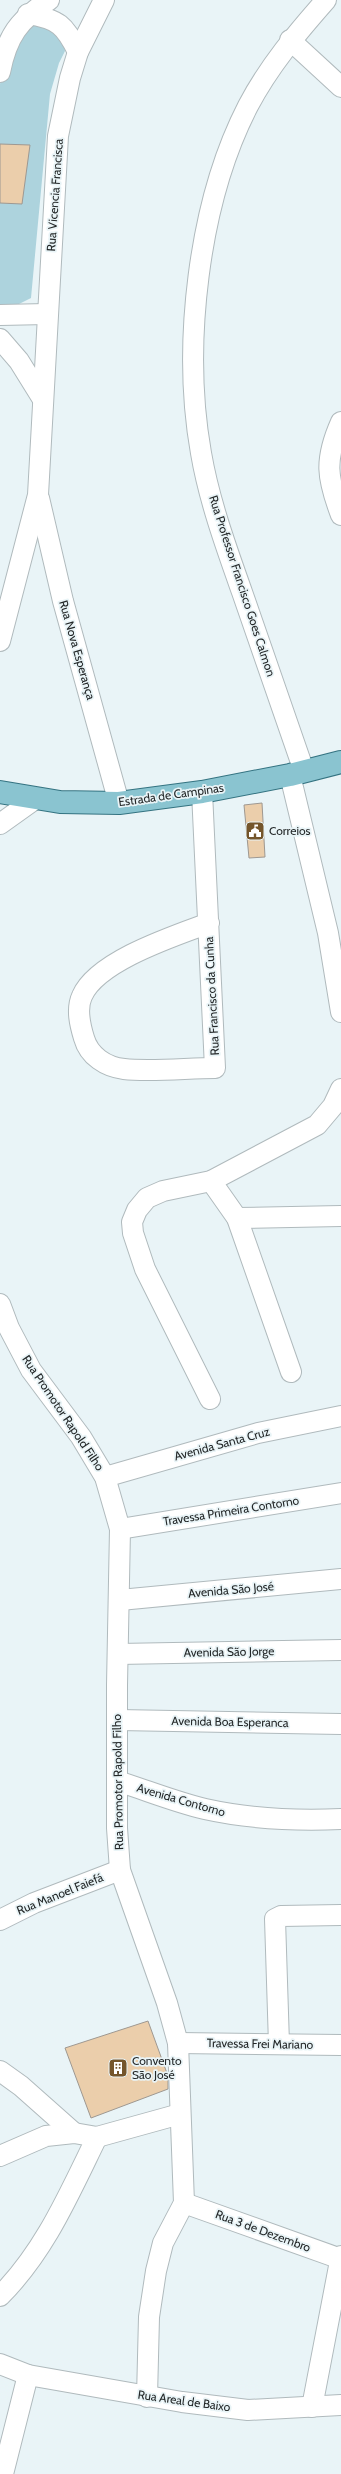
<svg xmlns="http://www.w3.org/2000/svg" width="341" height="2474" font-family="Cabin,sans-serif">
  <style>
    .green { fill: #add3dd }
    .building { fill: #ebceab; stroke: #9e9891 }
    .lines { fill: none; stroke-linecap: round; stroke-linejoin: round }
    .minor-casing { stroke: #b0babd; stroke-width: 22 }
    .major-casing { stroke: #347381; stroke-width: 24 }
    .minor { stroke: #fff; stroke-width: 20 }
    .major { stroke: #8ac4d0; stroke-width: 22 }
    .labels { text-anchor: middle; stroke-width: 3.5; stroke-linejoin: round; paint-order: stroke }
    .street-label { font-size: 12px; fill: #242829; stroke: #e9f4f7 }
    .poi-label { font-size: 12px; fill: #242829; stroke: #e9f4f7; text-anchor: start }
  </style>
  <rect width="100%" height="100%" fill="#e9f4f7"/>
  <path class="green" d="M 33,20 L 64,39 L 65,51 L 59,63 L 50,94 L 31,298 L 13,307 L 0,306 L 0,84 L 4,66 Z"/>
  <g class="building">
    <path d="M 0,144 L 30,145 L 22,204 L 0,203 Z"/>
    <path d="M 262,803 L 265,857 L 249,858 L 244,805 Z"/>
    <path d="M 148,2021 L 168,2076 L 168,2089 L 91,2118 L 65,2048 Z"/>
  </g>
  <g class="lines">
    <defs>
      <g id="minor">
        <path d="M 28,14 C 58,19 65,25 78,52"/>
        <path d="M 290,40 L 341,87"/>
        <path d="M 0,72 C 7,36 19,20 49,0"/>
        <path d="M 0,315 L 47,314"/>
        <path d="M 0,339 L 19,361 L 42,398"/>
        <path d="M 341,422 C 324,460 327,478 341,515"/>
        <path d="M 39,498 L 63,601 L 119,803"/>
        <path d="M 0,641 L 38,495 L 58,136 L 70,78 L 78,52 L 104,0"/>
        <path d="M 304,771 C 283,711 263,651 242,592 C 226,547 209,500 201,453 C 182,346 198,203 248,106 C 269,66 297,33 326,0"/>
        <path d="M 290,775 L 328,933 L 341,1012"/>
        <path d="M 202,792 L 215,1068 C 189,1068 150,1072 124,1069 C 106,1067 89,1056 84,1038 C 80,1025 76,1009 82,996 C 97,961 174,936 209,923"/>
        <path d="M 0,824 L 35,799"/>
        <path d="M 211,1181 L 237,1218 L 291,1372"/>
        <path d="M 237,1218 L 341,1216"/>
        <path d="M 0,1304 L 9,1328 L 31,1370 L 81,1437 L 105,1477 L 120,1529 L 117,1685 L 117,1828 L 120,1870 L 167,2003 L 178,2043 L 184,2203 L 163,2243 L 156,2271 L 149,2317 L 147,2397"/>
        <path d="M 210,1399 L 145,1269 L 133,1233 L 132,1222 L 137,1210 L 147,1198 L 163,1191 L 211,1181 L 317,1125 L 333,1106 L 341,1089"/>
        <path d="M 105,1477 L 258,1433 L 341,1416"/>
        <path d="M 120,1529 L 341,1493"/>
        <path d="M 120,1600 L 341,1579"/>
        <path d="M 118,1654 L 341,1650"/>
        <path d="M 118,1720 L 341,1724"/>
        <path d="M 117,1781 C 146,1790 175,1802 205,1809 C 250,1819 295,1821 341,1819"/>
        <path d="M 0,1920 L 34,1903 L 120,1870"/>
        <path d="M 178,2043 L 341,2045"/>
        <path d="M 279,2044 L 275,1919 L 281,1916 L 341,1915"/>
        <path d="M 0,2071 L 21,2086 L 74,2133"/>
        <path d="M 0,2156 L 46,2136 L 74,2133 L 97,2137 L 180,2114"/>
        <path d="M 184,2203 L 341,2259"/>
        <path d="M 0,2296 C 45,2251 69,2194 97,2137"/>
        <path d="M 0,2364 L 28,2375 L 182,2402 L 248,2410 L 341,2405"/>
        <path d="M 312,2407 L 341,2256"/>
        <path d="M 3,2474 L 28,2375"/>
      </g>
      <path id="major" d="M 0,792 L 60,802 L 119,803 L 202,792 L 290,775 L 341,762"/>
    </defs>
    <use href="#minor" class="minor-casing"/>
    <use href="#major" class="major-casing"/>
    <use href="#minor" class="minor"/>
    <use href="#major" class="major"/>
  </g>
  <defs>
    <symbol id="civic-square" viewBox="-11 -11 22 22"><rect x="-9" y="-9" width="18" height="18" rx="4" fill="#74552b" stroke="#e9f4f7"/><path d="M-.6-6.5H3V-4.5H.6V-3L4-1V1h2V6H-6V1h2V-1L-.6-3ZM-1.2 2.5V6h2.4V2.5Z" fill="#fff"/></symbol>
    <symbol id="building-square" viewBox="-11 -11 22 22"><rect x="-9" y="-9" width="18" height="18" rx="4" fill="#74552b" stroke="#e9f4f7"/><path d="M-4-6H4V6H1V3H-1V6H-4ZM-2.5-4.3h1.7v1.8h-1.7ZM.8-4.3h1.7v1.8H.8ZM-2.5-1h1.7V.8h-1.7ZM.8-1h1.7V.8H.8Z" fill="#fff"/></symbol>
  </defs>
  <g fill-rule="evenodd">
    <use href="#civic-square" x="244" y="820" width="22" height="22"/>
    <use href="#building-square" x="107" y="2057" width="22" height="22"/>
  </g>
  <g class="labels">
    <g class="street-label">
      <text transform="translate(55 195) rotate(-86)" y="4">Rua Vicencia Francisca</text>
      <text transform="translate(242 586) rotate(72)" y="4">Rua Professor Francisco Goes Calmon</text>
      <text transform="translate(77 650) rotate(74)" y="4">Rua Nova Esperança</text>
      <text transform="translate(171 795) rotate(-8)" y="4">Estrada de Campinas</text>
      <text transform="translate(212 996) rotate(-93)" y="4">Rua Francisco da Cunha</text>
      <text transform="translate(63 1413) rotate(56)" y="4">Rua Promotor Rapold Filho</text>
      <text transform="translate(222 1444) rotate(-15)" y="4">Avenida Santa Cruz</text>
      <text transform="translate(231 1511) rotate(-9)" y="4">Travessa Primeira Contorno</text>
      <text transform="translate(231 1590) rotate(-5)" y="4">Avenida São José</text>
      <text transform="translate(229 1652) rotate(-1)" y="4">Avenida São Jorge</text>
      <text transform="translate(230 1722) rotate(1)" y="4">Avenida Boa Esperanca</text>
      <text transform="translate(118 1782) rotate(-91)" y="4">Rua Promotor Rapold Filho</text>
      <text transform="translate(181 1800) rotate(16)" y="4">Avenida Contorno</text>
      <text transform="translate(60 1894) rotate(-22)" y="4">Rua Manoel Faiefá</text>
      <text transform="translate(260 2044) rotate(1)" y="4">Travessa Frei Mariano</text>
      <text transform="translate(263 2231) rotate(20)" y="4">Rua 3 de Dezembro</text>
      <text transform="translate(184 2401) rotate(8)" y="4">Rua Areal de Baixo</text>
    </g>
    <g class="poi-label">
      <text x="269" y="835">Correios</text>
      <text x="132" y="2065">Convento<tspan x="132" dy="14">São José</tspan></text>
    </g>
  </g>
</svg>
